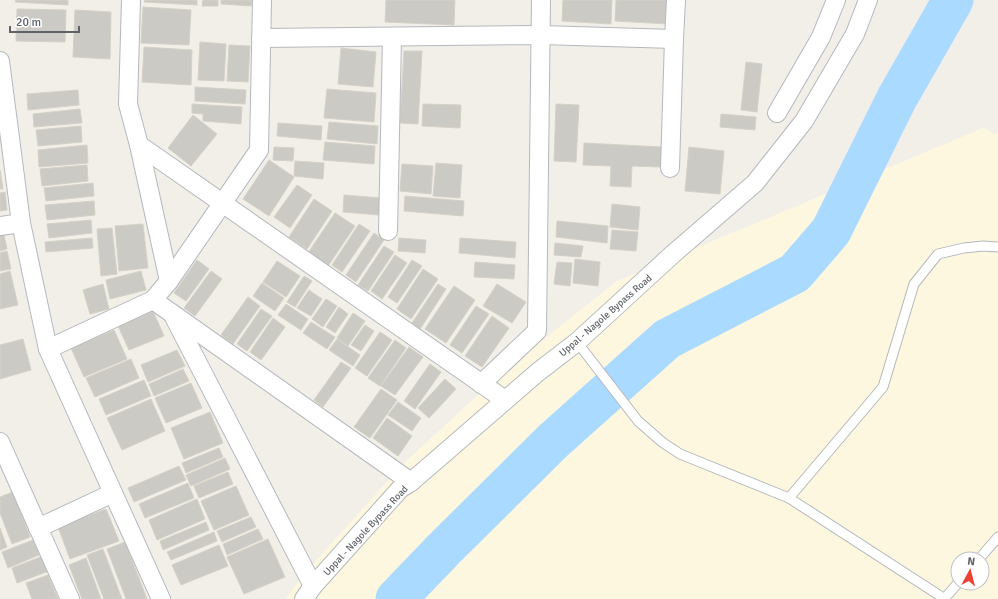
<svg xmlns="http://www.w3.org/2000/svg" width="998" height="599" font-family="Signika,sans-serif">
  <style>
    .commercial { fill: #fef7e0; fill-rule: evenodd }
    .lines { fill: none; stroke-linecap: round; stroke-linejoin: round }
    .river { stroke: #aadaff; stroke-width: 41 }
    .building { fill: #cccac5; stroke: #d6d1c6 }
    .lane-casing { stroke: #b5b8bc; stroke-width: 11 }
    .street-casing { stroke: #b5b8bc; stroke-width: 20 }
    .lane { stroke: #fff; stroke-width: 9 }
    .street { stroke: #fff; stroke-width: 18 }
    .labels { text-anchor: middle; stroke-width: 3; stroke-linejoin: round; paint-order: stroke }
    .street-label { font-size: 10px; fill: #5f6368; stroke: #fff }
  </style>
  <rect width="100%" height="100%" fill="#f1efe8"/>
  <path class="commercial" d="M 983,128 L 998,135 L 998,599 L 286,599 L 302,576 L 402,465 L 505,370 L 617,281 ZM 958,559 L 982,559 L 982,583 L 958,583 Z"/>
  <g class="lines">
    <path class="river" d="M 396,599 L 444,549 L 553,441 L 667,339 L 795,273 L 831,231 L 897,98 L 953,0"/>
  </g>
  <g class="building">
    <path d="M 16,0 L 68,0 L 68,5 L 15,2 Z"/>
    <path d="M 145,0 L 197,0 L 197,5 L 144,2 Z"/>
    <path d="M 203,0 L 218,0 L 218,6 L 202,6 Z"/>
    <path d="M 221,0 L 252,0 L 251,6 L 221,4 Z"/>
    <path d="M 386,0 L 455,0 L 454,25 L 385,22 Z"/>
    <path d="M 563,0 L 612,0 L 611,24 L 562,21 Z"/>
    <path d="M 616,0 L 670,0 L 669,24 L 615,21 Z"/>
    <path d="M 143,7 L 191,10 L 189,45 L 141,43 Z"/>
    <path d="M 17,9 L 66,10 L 65,42 L 16,41 Z"/>
    <path d="M 75,10 L 111,12 L 110,59 L 73,57 Z"/>
    <path d="M 200,42 L 226,44 L 224,81 L 198,80 Z"/>
    <path d="M 229,45 L 250,46 L 248,82 L 227,81 Z"/>
    <path d="M 144,47 L 192,50 L 191,85 L 142,82 Z"/>
    <path d="M 341,48 L 376,52 L 373,87 L 338,84 Z"/>
    <path d="M 404,51 L 422,51 L 418,124 L 400,123 Z"/>
    <path d="M 746,62 L 762,64 L 757,112 L 741,110 Z"/>
    <path d="M 195,87 L 246,90 L 245,104 L 195,101 Z"/>
    <path d="M 327,89 L 376,93 L 374,122 L 324,118 Z"/>
    <path d="M 78,90 L 79,105 L 28,110 L 27,94 Z"/>
    <path d="M 192,104 L 242,107 L 241,124 L 203,121 L 203,114 L 192,113 Z"/>
    <path d="M 423,104 L 461,105 L 460,128 L 422,126 Z"/>
    <path d="M 556,104 L 579,105 L 576,162 L 554,161 Z"/>
    <path d="M 80,109 L 82,123 L 34,127 L 33,114 Z"/>
    <path d="M 721,114 L 756,117 L 755,130 L 720,127 Z"/>
    <path d="M 193,115 L 217,134 L 191,166 L 168,148 Z"/>
    <path d="M 329,122 L 378,126 L 377,144 L 327,139 Z"/>
    <path d="M 278,123 L 322,126 L 321,140 L 277,136 Z"/>
    <path d="M 81,126 L 82,142 L 38,146 L 36,130 Z"/>
    <path d="M 325,142 L 375,146 L 374,164 L 323,160 Z"/>
    <path d="M 584,143 L 662,147 L 661,167 L 632,166 L 631,187 L 610,186 L 611,166 L 583,165 Z"/>
    <path d="M 87,145 L 88,163 L 39,167 L 38,150 Z"/>
    <path d="M 274,147 L 294,148 L 293,161 L 273,160 Z"/>
    <path d="M 689,147 L 724,151 L 720,194 L 685,191 Z"/>
    <path d="M 269,160 L 294,177 L 269,216 L 243,199 Z"/>
    <path d="M 295,161 L 324,163 L 323,179 L 294,176 Z"/>
    <path d="M 436,163 L 462,165 L 460,198 L 433,196 Z"/>
    <path d="M 402,164 L 433,166 L 431,194 L 400,191 Z"/>
    <path d="M 87,165 L 88,181 L 42,186 L 40,169 Z"/>
    <path d="M 0,170 L 3,189 L 0,189 Z"/>
    <path d="M 93,183 L 94,196 L 46,201 L 44,188 Z"/>
    <path d="M 297,185 L 312,195 L 290,228 L 274,217 Z"/>
    <path d="M 5,192 L 7,210 L 0,211 L 0,193 Z"/>
    <path d="M 344,195 L 381,198 L 379,215 L 343,212 Z"/>
    <path d="M 405,196 L 464,201 L 463,216 L 404,211 Z"/>
    <path d="M 314,199 L 332,211 L 307,249 L 289,237 Z"/>
    <path d="M 94,201 L 95,215 L 47,220 L 45,205 Z"/>
    <path d="M 612,204 L 640,207 L 638,230 L 610,227 Z"/>
    <path d="M 335,213 L 355,226 L 328,266 L 308,253 Z"/>
    <path d="M 91,220 L 92,233 L 49,238 L 47,224 Z"/>
    <path d="M 557,221 L 608,226 L 607,243 L 556,237 Z"/>
    <path d="M 143,224 L 148,268 L 119,271 L 115,226 Z"/>
    <path d="M 359,224 L 370,231 L 342,272 L 332,265 Z"/>
    <path d="M 112,228 L 117,274 L 101,276 L 97,229 Z"/>
    <path d="M 612,230 L 638,232 L 636,251 L 610,249 Z"/>
    <path d="M 374,233 L 384,240 L 356,282 L 346,275 Z"/>
    <path d="M 0,235 L 4,235 L 7,249 L 0,251 Z"/>
    <path d="M 92,238 L 93,248 L 46,252 L 45,242 Z"/>
    <path d="M 399,238 L 426,240 L 425,253 L 398,251 Z"/>
    <path d="M 460,238 L 516,242 L 515,258 L 459,253 Z"/>
    <path d="M 555,243 L 583,246 L 581,257 L 554,255 Z"/>
    <path d="M 384,246 L 394,252 L 368,291 L 358,285 Z"/>
    <path d="M 7,251 L 11,269 L 0,271 L 0,253 Z"/>
    <path d="M 395,255 L 407,263 L 382,299 L 371,291 Z"/>
    <path d="M 575,259 L 600,262 L 598,286 L 573,283 Z"/>
    <path d="M 197,260 L 209,269 L 186,301 L 174,293 Z"/>
    <path d="M 412,260 L 422,266 L 397,303 L 388,297 Z"/>
    <path d="M 277,261 L 300,276 L 286,297 L 263,282 Z"/>
    <path d="M 475,262 L 515,265 L 514,279 L 474,277 Z"/>
    <path d="M 557,262 L 572,263 L 570,286 L 554,284 Z"/>
    <path d="M 423,269 L 438,279 L 411,319 L 397,309 Z"/>
    <path d="M 10,271 L 18,305 L 0,309 L 0,274 Z"/>
    <path d="M 141,271 L 146,290 L 110,299 L 106,280 Z"/>
    <path d="M 211,271 L 222,279 L 195,316 L 184,308 Z"/>
    <path d="M 304,276 L 312,281 L 295,307 L 287,302 Z"/>
    <path d="M 262,283 L 284,298 L 275,311 L 253,296 Z"/>
    <path d="M 103,284 L 109,309 L 90,314 L 83,290 Z"/>
    <path d="M 438,284 L 446,289 L 420,329 L 412,323 Z"/>
    <path d="M 497,284 L 526,302 L 512,323 L 483,306 Z"/>
    <path d="M 454,286 L 475,300 L 446,343 L 425,329 Z"/>
    <path d="M 309,290 L 322,299 L 311,316 L 297,308 Z"/>
    <path d="M 248,297 L 260,306 L 233,344 L 221,335 Z"/>
    <path d="M 326,299 L 337,306 L 323,327 L 312,319 Z"/>
    <path d="M 286,304 L 308,319 L 301,330 L 278,315 Z"/>
    <path d="M 476,306 L 489,314 L 462,353 L 450,345 Z"/>
    <path d="M 339,307 L 348,314 L 335,333 L 326,327 Z"/>
    <path d="M 261,309 L 272,316 L 247,351 L 237,344 Z"/>
    <path d="M 153,311 L 164,336 L 129,350 L 118,326 Z"/>
    <path d="M 353,313 L 365,321 L 348,346 L 337,338 Z"/>
    <path d="M 492,316 L 509,328 L 482,367 L 465,356 Z"/>
    <path d="M 273,318 L 285,327 L 261,360 L 250,352 Z"/>
    <path d="M 311,322 L 335,337 L 327,349 L 303,333 Z"/>
    <path d="M 365,325 L 374,331 L 361,351 L 351,345 Z"/>
    <path d="M 114,330 L 127,359 L 84,377 L 71,348 Z"/>
    <path d="M 380,332 L 392,340 L 367,376 L 355,368 Z"/>
    <path d="M 23,339 L 31,370 L 0,379 L 0,345 Z"/>
    <path d="M 337,339 L 360,355 L 353,366 L 329,350 Z"/>
    <path d="M 395,340 L 406,348 L 380,386 L 368,378 Z"/>
    <path d="M 409,347 L 423,357 L 395,395 L 381,386 Z"/>
    <path d="M 177,350 L 185,366 L 148,382 L 141,365 Z"/>
    <path d="M 131,359 L 139,378 L 95,397 L 86,378 Z"/>
    <path d="M 341,362 L 351,368 L 323,407 L 314,400 Z"/>
    <path d="M 430,364 L 441,372 L 415,409 L 404,401 Z"/>
    <path d="M 183,369 L 189,381 L 154,396 L 149,384 Z"/>
    <path d="M 445,379 L 456,389 L 429,418 L 418,408 Z"/>
    <path d="M 144,380 L 151,396 L 106,415 L 99,399 Z"/>
    <path d="M 191,383 L 202,408 L 166,423 L 155,398 Z"/>
    <path d="M 381,389 L 397,400 L 370,438 L 354,427 Z"/>
    <path d="M 151,399 L 165,431 L 122,450 L 107,418 Z"/>
    <path d="M 398,402 L 421,418 L 412,431 L 388,415 Z"/>
    <path d="M 210,412 L 223,443 L 184,459 L 171,428 Z"/>
    <path d="M 387,418 L 412,436 L 398,456 L 373,438 Z"/>
    <path d="M 219,448 L 223,457 L 186,473 L 182,463 Z"/>
    <path d="M 225,458 L 230,469 L 191,486 L 186,475 Z"/>
    <path d="M 179,466 L 186,480 L 134,502 L 128,488 Z"/>
    <path d="M 228,472 L 233,484 L 199,498 L 194,486 Z"/>
    <path d="M 188,483 L 194,498 L 145,518 L 139,504 Z"/>
    <path d="M 236,486 L 249,515 L 214,530 L 201,501 Z"/>
    <path d="M 13,492 L 30,537 L 12,544 L 0,513 L 0,497 Z"/>
    <path d="M 197,499 L 205,519 L 157,540 L 149,520 Z"/>
    <path d="M 106,509 L 119,541 L 70,559 L 58,527 Z"/>
    <path d="M 251,517 L 256,527 L 222,542 L 217,531 Z"/>
    <path d="M 206,522 L 209,530 L 163,550 L 160,541 Z"/>
    <path d="M 0,528 L 7,547 L 0,550 Z"/>
    <path d="M 258,529 L 263,539 L 227,555 L 223,544 Z"/>
    <path d="M 214,532 L 217,541 L 171,560 L 167,552 Z"/>
    <path d="M 268,539 L 285,577 L 244,594 L 227,557 Z"/>
    <path d="M 33,540 L 39,555 L 8,568 L 2,552 Z"/>
    <path d="M 125,542 L 147,599 L 126,599 L 107,549 Z"/>
    <path d="M 219,545 L 228,566 L 181,585 L 172,565 Z"/>
    <path d="M 103,549 L 122,599 L 104,599 L 87,555 Z"/>
    <path d="M 43,556 L 49,571 L 17,583 L 12,568 Z"/>
    <path d="M 86,558 L 101,599 L 82,599 L 69,565 Z"/>
    <path d="M 48,575 L 58,599 L 32,599 L 26,583 Z"/>
  </g>
  <g class="lines">
    <defs>
      <g id="lane">
        <path d="M 577,342 L 638,421 L 662,442 L 680,454 L 789,498 L 945,599"/>
        <path d="M 789,498 L 883,387 L 914,284 L 938,254 L 964,248 L 983,246 L 998,247"/>
        <path d="M 979,559 L 998,537"/>
        <path d="M 945,598 L 958,583"/>
      </g>
      <g id="street">
        <path d="M 131,0 L 128,104 L 139,145 L 169,281"/>
        <path d="M 261,38 L 541,35 L 674,39"/>
        <path d="M 0,61 L 21,223 L 48,349 L 161,599"/>
        <path d="M 777,113 L 821,37 L 836,0"/>
        <path d="M 139,145 L 505,400"/>
        <path d="M 670,168 L 674,39 L 676,0"/>
        <path d="M 0,226 L 21,223"/>
        <path d="M 388,231 L 392,37"/>
        <path d="M 153,300 L 411,482"/>
        <path d="M 174,317 L 313,586"/>
        <path d="M 48,349 L 153,300 L 169,281 L 259,150 L 262,0"/>
        <path d="M 481,384 L 537,331 L 541,0"/>
        <path d="M 0,442 L 70,599"/>
        <path d="M 38,528 L 113,493"/>
        <path d="M 304,599 L 313,586 L 400,489 L 411,482 L 538,372 L 577,342 L 673,254 L 755,183 L 804,121 L 855,34 L 868,0"/>
      </g>
    </defs>
    <use href="#lane" class="lane-casing"/>
    <use href="#street" class="street-casing"/>
    <use href="#lane" class="lane"/>
    <use href="#street" class="street"/>
  </g>
  <g class="labels">
    <g class="street-label">
      <text transform="translate(605 315) rotate(-41)" y="4">Uppal - Nagole Bypass Road</text>
      <text transform="translate(365 530) rotate(-47)" y="4">Uppal - Nagole Bypass Road</text>
    </g>
  </g>
  <g transform="translate(970 571) rotate(7)"><circle r="19" fill="#ffffff" stroke="#bfc1c3"/>
  <path d="M0-3L7 15L0 10L-7 15Z" fill="#ea4335"/>
  <text y="-6" font-size="11" font-weight="bold" text-anchor="middle" fill="#5f6368">N</text>
  </g>
  <path d="M10 26v6h69v-6" fill="none" stroke="#5f6368" stroke-width="2"/>
  <text x="16" y="26" font-size="12" fill="#5f6368" stroke="#ffffff" stroke-width="3" paint-order="stroke">20 m</text>
</svg>
